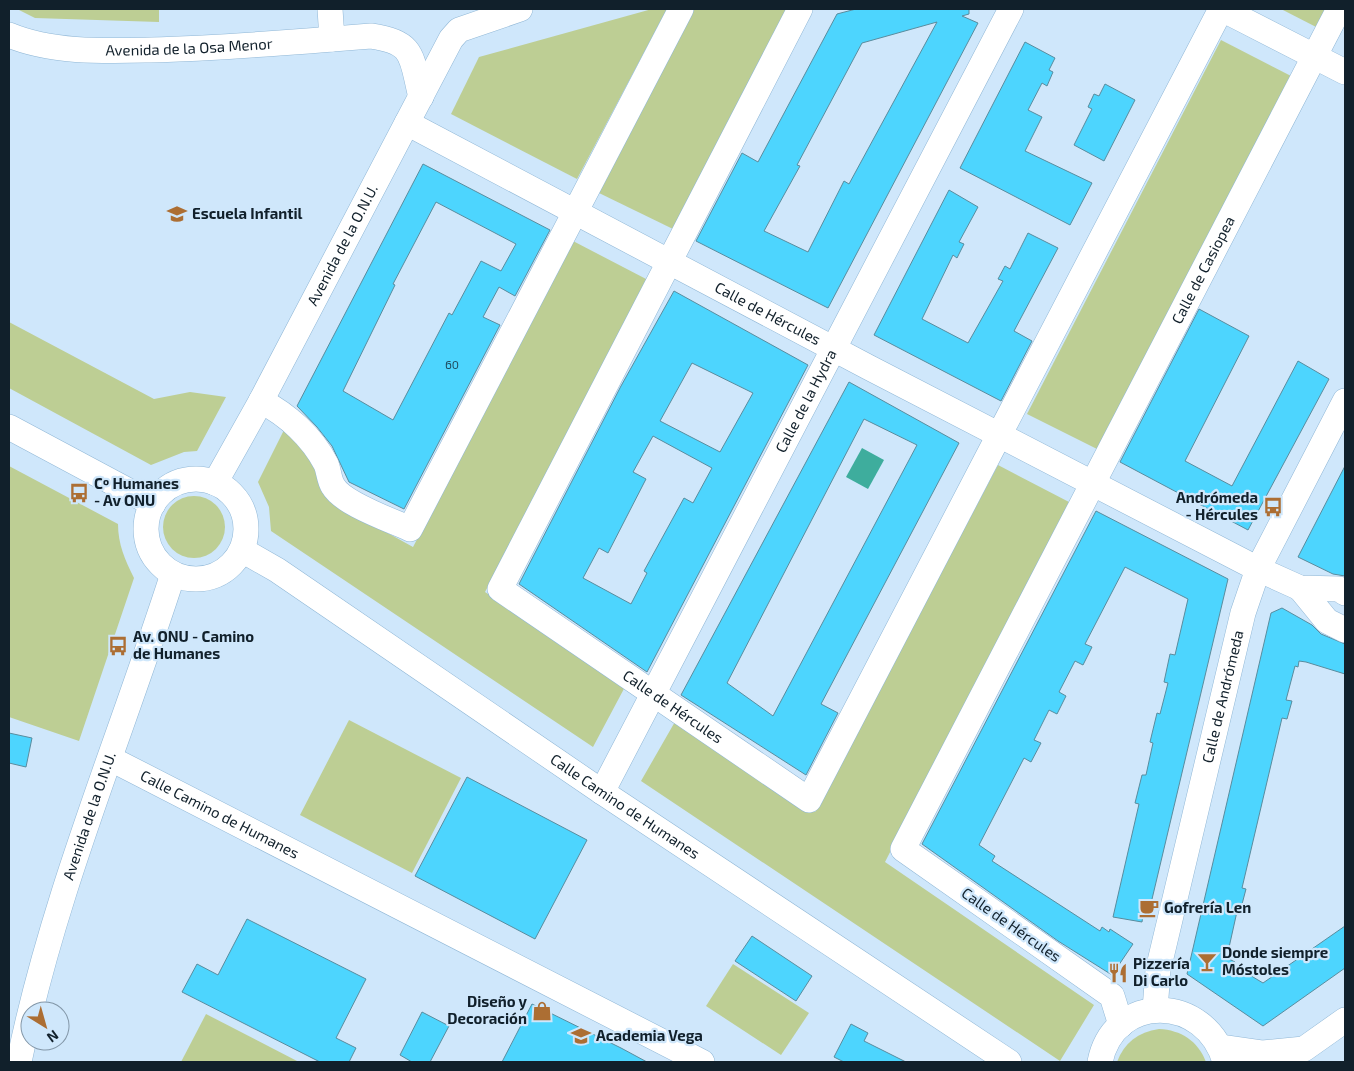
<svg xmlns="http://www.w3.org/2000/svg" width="1354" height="1071" font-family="'Exo 2',sans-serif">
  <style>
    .green { fill: #bdce94 }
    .water { fill: #3ead9d }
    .building { fill: #4dd5fe; stroke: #598c9e; fill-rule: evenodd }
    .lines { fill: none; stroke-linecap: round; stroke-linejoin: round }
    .minor-casing { stroke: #90b7d6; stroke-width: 26 }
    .minor { stroke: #fff; stroke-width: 25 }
    .labels { text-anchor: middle; stroke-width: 4.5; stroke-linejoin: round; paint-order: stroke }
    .number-label { font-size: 12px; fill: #204d60 }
    .street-label { font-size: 15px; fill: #11202b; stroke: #cfe7fb }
    .poi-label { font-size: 15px; font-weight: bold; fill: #11202b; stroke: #cfe7fb; text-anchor: start }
  </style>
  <rect width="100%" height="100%" fill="#cfe7fb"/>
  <g class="green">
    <path d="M 17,9 L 159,9 L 159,22 L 35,18 Z"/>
    <path d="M 652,9 L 667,9 L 577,179 L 451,114 L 479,57 Z"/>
    <path d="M 693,9 L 791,9 L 673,229 L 599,193 Z"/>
    <path d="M 1281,9 L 1330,9 L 1320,29 Z"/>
    <path d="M 1221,40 L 1293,77 L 1099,450 L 1027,414 Z"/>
    <path d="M 573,241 L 648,280 L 485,592 L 626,685 L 593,747 L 271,531 L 269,507 L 258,482 L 285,428 L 306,450 L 348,511 L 413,547 Z"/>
    <path d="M 9,322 L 154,399 L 190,392 L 226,397 L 197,451 L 184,452 L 151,465 L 9,388 Z"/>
    <path d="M 998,465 L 1069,502 L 885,862 L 1094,1005 L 1060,1061 L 641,781 L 676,720 L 815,812 Z"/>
    <path d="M 9,466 L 118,524 C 118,544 125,560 134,578 L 79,741 L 9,717 Z"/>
    <circle cx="194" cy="527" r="31"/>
    <path d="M 349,720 L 461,778 L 412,873 L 300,815 Z"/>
    <path d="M 733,964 L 809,1013 L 781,1055 L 706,1006 Z"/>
    <path d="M 206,1014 L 299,1062 L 181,1062 Z"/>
    <path d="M 1159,1029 C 1181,1030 1198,1041 1206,1062 L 1117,1062 C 1124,1043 1138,1032 1159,1029 Z"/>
  </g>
  <path class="water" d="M 862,448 L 884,460 L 868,489 L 846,477 Z"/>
  <g class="building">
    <path d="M 856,9 L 969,9 L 969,14 L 962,16 L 978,23 L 828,308 L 696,241 L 742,153 L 758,162 L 837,14 ZM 937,22 L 849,184 L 844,181 L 808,252 L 764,231 L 800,166 L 797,165 L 862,43 Z"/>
    <path d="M 1025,42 L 1055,58 L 1049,70 L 1053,72 L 1047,86 L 1042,83 L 1028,110 L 1042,117 L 1025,151 L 1092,183 L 1070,225 L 960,168 Z"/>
    <path d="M 1105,84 L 1135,100 L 1104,161 L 1074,145 L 1092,109 L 1088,107 L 1094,94 L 1099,96 Z"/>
    <path d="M 423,164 L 550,230 L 515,296 L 499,287 L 483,317 L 500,325 L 404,509 L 349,482 L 332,446 L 317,427 L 297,406 ZM 436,202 L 516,244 L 501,271 L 481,261 L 452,315 L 449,313 L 393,420 L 343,391 L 395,285 L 393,284 Z"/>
    <path d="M 949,190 L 978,207 L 959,242 L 964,244 L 957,258 L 953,255 L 922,319 L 968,343 L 1003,281 L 998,279 L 1005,266 L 1010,269 L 1028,233 L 1058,248 L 1014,331 L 1032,341 L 1001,401 L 874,335 Z"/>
    <path d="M 674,291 L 808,365 L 647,672 L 519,584 L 621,386 ZM 692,363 L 753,393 L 720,452 L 660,421 ZM 653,436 L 712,468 L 693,503 L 684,498 L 644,571 L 647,573 L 631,604 L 583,578 L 599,548 L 608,553 L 646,479 L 633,472 Z"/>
    <path d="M 1199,309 L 1249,336 L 1185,461 L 1232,486 L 1298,361 L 1329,379 L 1248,530 L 1120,462 Z"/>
    <path d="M 849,382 L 959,443 L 821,704 L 838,713 L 806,775 L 681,695 ZM 864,419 L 917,445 L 773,716 L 727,683 Z"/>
    <path d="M 1345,466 L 1345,576 L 1333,574 L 1298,557 Z"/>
    <path d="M 1096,511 L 1228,579 L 1148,916 L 1143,915 L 1142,922 L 1113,917 L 1139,804 L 1135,803 L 1142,775 L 1146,775 L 1153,743 L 1150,742 L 1157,713 L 1160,714 L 1168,683 L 1164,682 L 1170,654 L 1175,655 L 1188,599 L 1125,567 L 1085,644 L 1092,647 L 1083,665 L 1075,661 L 1059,692 L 1066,696 L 1057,714 L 1049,710 L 1034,740 L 1041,743 L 1031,762 L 1024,758 L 979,845 L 995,856 L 992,861 L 1100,931 L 1102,927 L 1109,932 L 1110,929 L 1133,944 L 1112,975 L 1058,941 L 922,844 Z"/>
    <path d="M 1282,608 L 1312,625 L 1321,634 L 1345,644 L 1345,674 L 1306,662 L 1299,661 L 1298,667 L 1295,666 L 1286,700 L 1292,701 L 1287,719 L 1282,718 L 1242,888 L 1246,889 L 1241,908 L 1238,907 L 1228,952 L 1230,952 L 1229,959 L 1235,962 L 1233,965 L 1263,983 L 1345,926 L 1345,968 L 1263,1026 L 1187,974 L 1271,613 Z"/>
    <path d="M 9,733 L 32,738 L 26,767 L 9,763 Z"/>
    <path d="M 467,777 L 587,840 L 535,939 L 415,876 Z"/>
    <path d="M 247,919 L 366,979 L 336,1038 L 356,1048 L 349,1062 L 320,1062 L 182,992 L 197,964 L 218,975 Z"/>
    <path d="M 752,936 L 812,976 L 796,1001 L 735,961 Z"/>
    <path d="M 532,1004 L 621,1048 L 647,1062 L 502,1062 Z"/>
    <path d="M 422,1012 L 449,1026 L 430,1062 L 412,1062 L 400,1055 Z"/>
    <path d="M 851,1024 L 868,1033 L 864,1041 L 906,1062 L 844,1062 L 834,1057 Z"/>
  </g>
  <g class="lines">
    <defs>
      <g id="minor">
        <path d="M 330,9 L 332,39"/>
        <path id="s1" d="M 800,9 L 500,589 L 809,800 L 1221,9"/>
        <path d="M 1222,9 L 1345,72"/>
        <path id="s2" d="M 9,35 C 52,53 105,51 151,50 C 225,48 298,42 371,36 C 416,42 411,58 421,97"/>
        <path id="s3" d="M 407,123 L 868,367 L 1258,569 L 1300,588 L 1339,589 L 1345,593"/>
        <path d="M 261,401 C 288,415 312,437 326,464 C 329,471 329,480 333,486 C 343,504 391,520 410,529 L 681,9"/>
        <path d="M 9,427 L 153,504"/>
        <circle cx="196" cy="529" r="50"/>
        <path id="s4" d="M 215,483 L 261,401 L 451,39 L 459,30 L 520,9"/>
        <path id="s5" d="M 242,550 L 277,570 L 602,792 L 1009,1062"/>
        <path d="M 1300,588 L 1327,621 L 1345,630"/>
        <path id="s6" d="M 111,759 L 702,1062"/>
        <path id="s7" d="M 602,792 L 1011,9"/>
        <path id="s8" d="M 1155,1010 L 1158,970 L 1243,613 L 1258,569 L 1345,401"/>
        <path id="s9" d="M 1121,1025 L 1112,996 L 903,849 L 1339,9"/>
        <path d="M 1221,1047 L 1263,1053 L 1304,1049 L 1345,1020"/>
        <path id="s10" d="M 19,1062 C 53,895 121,736 173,574"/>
        <path d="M 1100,1062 C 1114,992 1206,994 1225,1062"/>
      </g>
    </defs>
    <use href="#minor" class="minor-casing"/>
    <use href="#minor" class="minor"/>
  </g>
  <defs>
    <symbol id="school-bare" viewBox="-9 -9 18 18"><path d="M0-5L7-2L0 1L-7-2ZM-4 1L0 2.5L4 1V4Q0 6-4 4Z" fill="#ac6e33" stroke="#cfe7fb" stroke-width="2.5" paint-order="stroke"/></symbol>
    <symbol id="bus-bare" viewBox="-9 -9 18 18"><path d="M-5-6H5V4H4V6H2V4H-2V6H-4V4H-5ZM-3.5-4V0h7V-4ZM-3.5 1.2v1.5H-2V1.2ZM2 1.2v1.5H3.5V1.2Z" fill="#ac6e33" stroke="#cfe7fb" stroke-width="2.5" paint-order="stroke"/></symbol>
    <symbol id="cafe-bare" viewBox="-9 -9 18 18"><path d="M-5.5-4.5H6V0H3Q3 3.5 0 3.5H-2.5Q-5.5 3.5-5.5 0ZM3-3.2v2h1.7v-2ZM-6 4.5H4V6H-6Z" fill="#ac6e33" stroke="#cfe7fb" stroke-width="2.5" paint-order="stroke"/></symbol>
    <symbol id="bar-bare" viewBox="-9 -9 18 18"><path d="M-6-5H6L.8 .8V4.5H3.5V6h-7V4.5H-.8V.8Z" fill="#ac6e33" stroke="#cfe7fb" stroke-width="2.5" paint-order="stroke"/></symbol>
    <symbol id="restaurant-bare" viewBox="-9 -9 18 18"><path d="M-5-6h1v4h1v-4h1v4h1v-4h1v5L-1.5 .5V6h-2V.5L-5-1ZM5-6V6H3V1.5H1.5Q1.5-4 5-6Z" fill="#ac6e33" stroke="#cfe7fb" stroke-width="2.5" paint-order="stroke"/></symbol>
    <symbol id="shop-bare" viewBox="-9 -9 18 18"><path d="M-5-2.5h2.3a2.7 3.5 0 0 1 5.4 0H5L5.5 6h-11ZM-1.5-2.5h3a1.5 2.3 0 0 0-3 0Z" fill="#ac6e33" stroke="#cfe7fb" stroke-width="2.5" paint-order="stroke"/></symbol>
  </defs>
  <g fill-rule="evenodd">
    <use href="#school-bare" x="163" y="200" width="28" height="28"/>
    <use href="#bus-bare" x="65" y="479" width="28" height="28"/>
    <use href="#bus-bare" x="1259" y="493" width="28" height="28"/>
    <use href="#bus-bare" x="104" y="632" width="28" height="28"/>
    <use href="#cafe-bare" x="1135" y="894" width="28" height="28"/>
    <use href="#bar-bare" x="1193" y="948" width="28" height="28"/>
    <use href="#restaurant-bare" x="1104" y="959" width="28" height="28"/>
    <use href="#shop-bare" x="528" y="997" width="28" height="28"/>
    <use href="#school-bare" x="567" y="1022" width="28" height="28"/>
  </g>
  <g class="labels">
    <g class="number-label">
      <text x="452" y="369">60</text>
    </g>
    <g class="street-label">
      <text dy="5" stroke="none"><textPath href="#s2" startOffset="182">Avenida de la Osa Menor</textPath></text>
      <text dy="5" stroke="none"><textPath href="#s4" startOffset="270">Avenida de la O.N.U.</textPath></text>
      <text dy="5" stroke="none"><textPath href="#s9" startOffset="938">Calle de Casiopea</textPath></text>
      <text dy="5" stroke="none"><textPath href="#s3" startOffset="408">Calle de Hércules</textPath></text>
      <text dy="5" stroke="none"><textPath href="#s7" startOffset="441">Calle de la Hydra</textPath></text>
      <text dy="5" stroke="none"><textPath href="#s8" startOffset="321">Calle de Andrómeda</textPath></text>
      <text dy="5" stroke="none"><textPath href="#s1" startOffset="862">Calle de Hércules</textPath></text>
      <text dy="5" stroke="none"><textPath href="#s5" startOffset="461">Calle Camino de Humanes</textPath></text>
      <text dy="5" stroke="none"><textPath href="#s6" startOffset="122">Calle Camino de Humanes</textPath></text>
      <text dy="5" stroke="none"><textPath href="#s10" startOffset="256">Avenida de la O.N.U.</textPath></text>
      <text transform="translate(1011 925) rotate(35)" y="5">Calle de Hércules</text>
    </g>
    <g class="poi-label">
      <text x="192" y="219">Escuela Infantil</text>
      <text x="94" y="489">Cº Humanes<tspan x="94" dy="17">- Av ONU</tspan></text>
      <text x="1258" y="503" text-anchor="end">Andrómeda<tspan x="1258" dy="17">- Hércules</tspan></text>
      <text x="133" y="642">Av. ONU - Camino<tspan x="133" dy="17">de Humanes</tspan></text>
      <text x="1164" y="913">Gofrería Len</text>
      <text x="1222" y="958">Donde siempre<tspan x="1222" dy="17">Móstoles</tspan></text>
      <text x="1133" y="969">Pizzería<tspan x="1133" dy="17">Di Carlo</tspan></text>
      <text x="527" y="1007" text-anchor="end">Diseño y<tspan x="527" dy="17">Decoración</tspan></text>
      <text x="596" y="1041">Academia Vega</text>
    </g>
  </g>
  <rect width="1354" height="1071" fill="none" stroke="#11202b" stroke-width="20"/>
  <g transform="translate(45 1026) rotate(143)"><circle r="24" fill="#cfe7fb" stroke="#8397a8"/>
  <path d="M0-4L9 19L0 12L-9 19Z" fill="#ac6e33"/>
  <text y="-8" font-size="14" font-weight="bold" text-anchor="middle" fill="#11202b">N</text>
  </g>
</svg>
